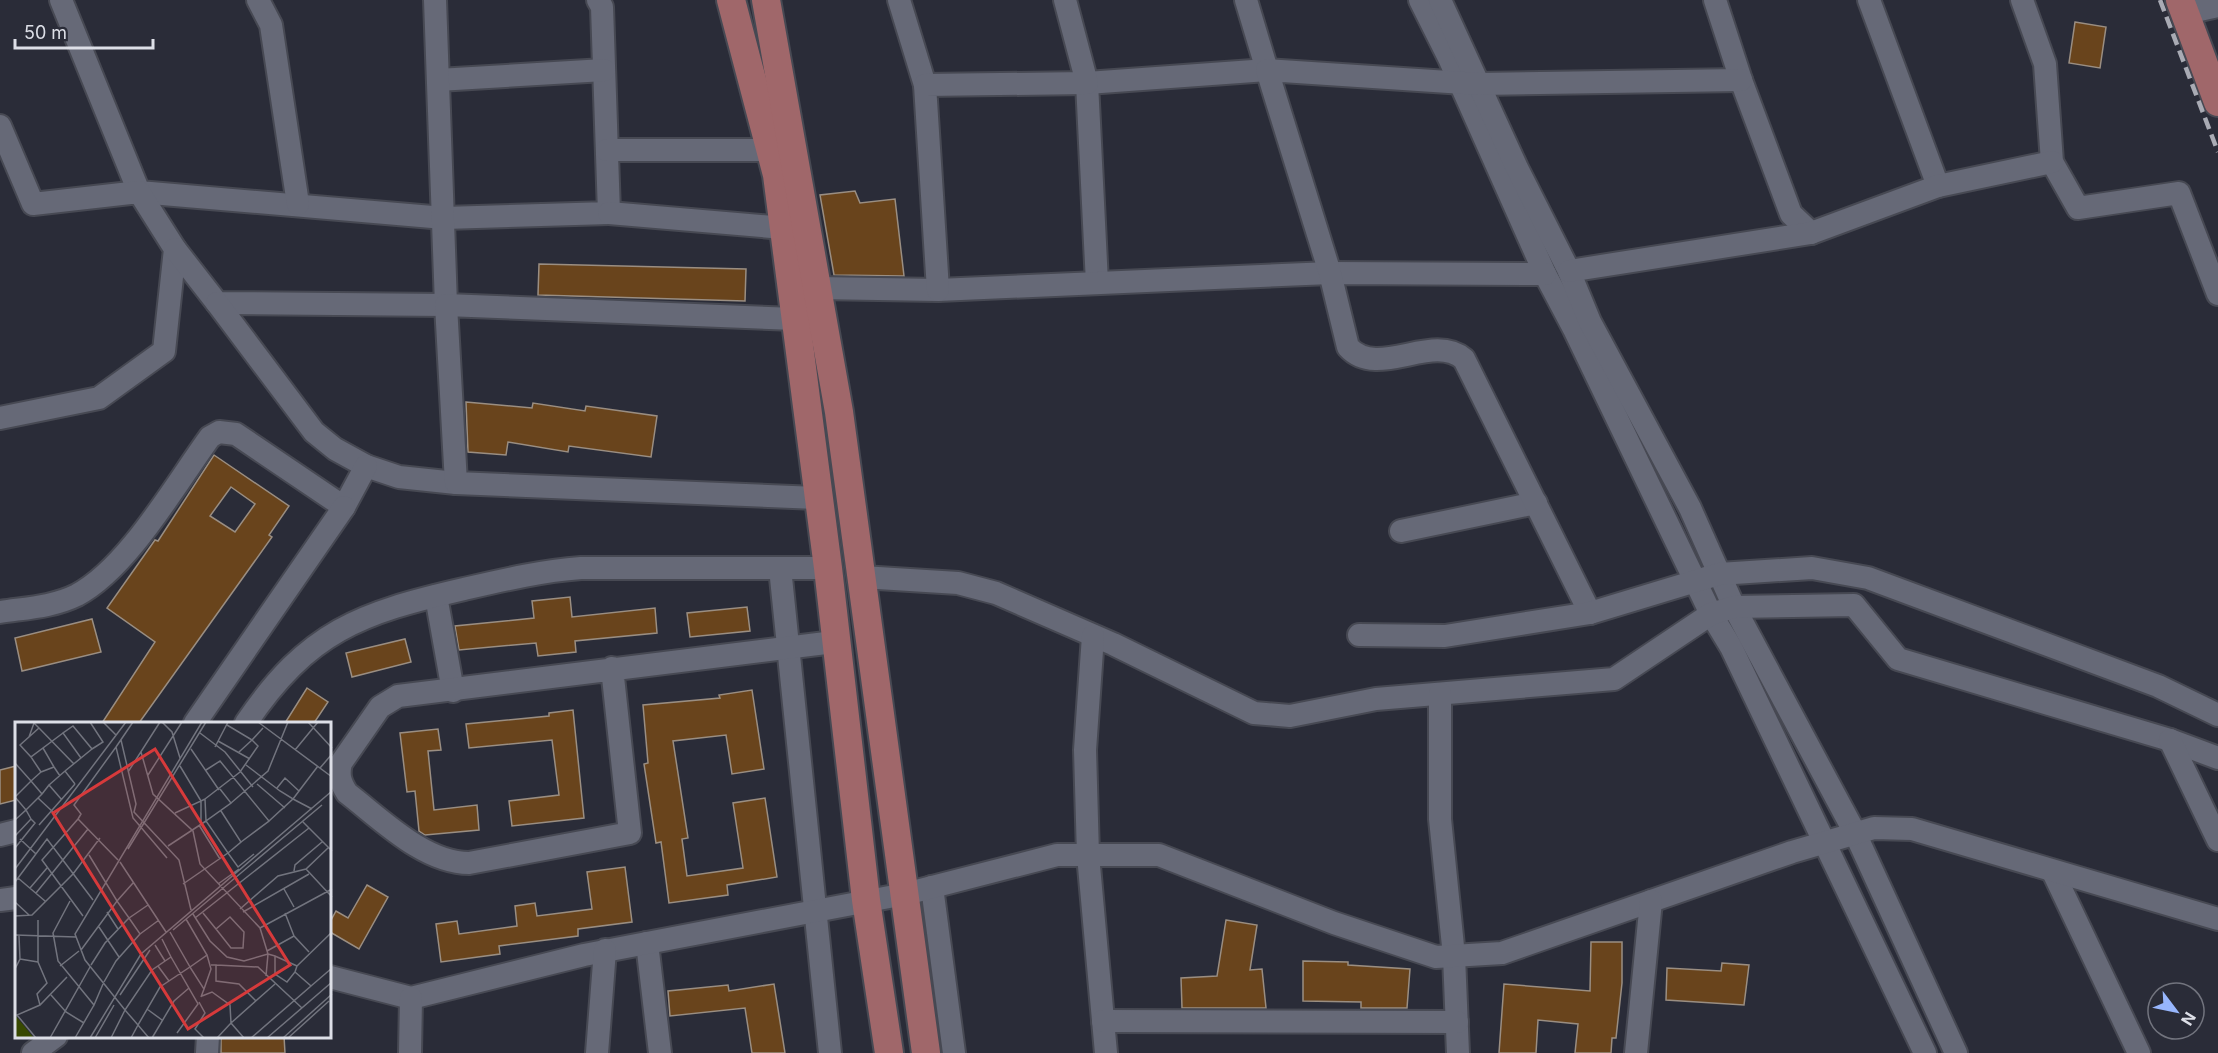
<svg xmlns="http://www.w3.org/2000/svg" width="2218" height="1053" font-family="Inter,sans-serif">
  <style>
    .building { fill: #69441c; stroke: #9a8e82; stroke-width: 1.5; fill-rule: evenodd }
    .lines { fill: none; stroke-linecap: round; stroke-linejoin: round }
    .minor-casing { stroke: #474953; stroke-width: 26 }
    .major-casing { stroke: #474953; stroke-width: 32 }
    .minor { stroke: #666977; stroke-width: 22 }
    .major { stroke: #a0676a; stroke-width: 28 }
    .rail { stroke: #a9abb4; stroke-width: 4.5; stroke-dasharray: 12 6; stroke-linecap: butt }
    .inset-road { fill: none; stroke: #72747e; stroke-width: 1.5 }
    .view { fill: #d73a3b; fill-opacity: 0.15; stroke: #d73a3b; stroke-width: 3 }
    .inset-edge { fill: none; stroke: #dddfe7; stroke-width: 3 }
  </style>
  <rect width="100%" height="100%" fill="#2a2c38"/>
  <g class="building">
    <path d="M 2075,22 L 2106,27 L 2100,68 L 2069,63 Z"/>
    <path d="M 855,191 L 860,203 L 895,199 L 904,276 L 834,275 L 820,195 Z"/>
    <path d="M 539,264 L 746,269 L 745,301 L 538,295 Z"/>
    <path d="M 466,402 L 532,408 L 533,403 L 585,411 L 586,406 L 657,416 L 651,457 L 569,446 L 568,452 L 508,442 L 506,455 L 468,452 Z"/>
    <path d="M 214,455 L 289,506 L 269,535 L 272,537 L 139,723 L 102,723 L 155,642 L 107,608 L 155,540 L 158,541 ZM 231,487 L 255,504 L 235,532 L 210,516 Z"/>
    <path d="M 570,597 L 572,617 L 655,608 L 657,633 L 575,641 L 576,652 L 538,656 L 536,643 L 459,650 L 455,626 L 534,618 L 532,601 Z"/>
    <path d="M 747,607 L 750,631 L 690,637 L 687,613 Z"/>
    <path d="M 92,619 L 101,652 L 22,671 L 15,638 Z"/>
    <path d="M 405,639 L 411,662 L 352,677 L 346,653 Z"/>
    <path d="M 307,688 L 328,702 L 314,723 L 285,723 Z"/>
    <path d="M 752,690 L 764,769 L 732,774 L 726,735 L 673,741 L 688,838 L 682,839 L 687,876 L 743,868 L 733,803 L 765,798 L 777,877 L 727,885 L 728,895 L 669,903 L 661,842 L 656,843 L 644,764 L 648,763 L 643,705 L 720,698 L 719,695 Z"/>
    <path d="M 573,710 L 584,818 L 512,826 L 509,801 L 559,795 L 552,740 L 469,748 L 466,724 L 549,716 L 549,713 Z"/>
    <path d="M 438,729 L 441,750 L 428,751 L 434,810 L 477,805 L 479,830 L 425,835 L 419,831 L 415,791 L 407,792 L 400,733 Z"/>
    <path d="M 16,766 L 16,800 L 0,804 L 0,770 Z"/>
    <path d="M 625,867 L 632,922 L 578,929 L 578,936 L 499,946 L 500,954 L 441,962 L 436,924 L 457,921 L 459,934 L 517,926 L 515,906 L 535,903 L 537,916 L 592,909 L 587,872 Z"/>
    <path d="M 367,885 L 388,897 L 359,949 L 330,932 L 330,922 L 336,911 L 348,918 Z"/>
    <path d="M 1226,920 L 1257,925 L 1250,970 L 1262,969 L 1266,1008 L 1182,1008 L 1181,978 L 1217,976 Z"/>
    <path d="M 1591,942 L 1622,942 L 1622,983 L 1616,1038 L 1612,1038 L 1611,1053 L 1575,1053 L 1578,1024 L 1538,1020 L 1536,1053 L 1499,1053 L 1504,984 L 1590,991 Z"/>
    <path d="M 1303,961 L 1348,962 L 1348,965 L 1410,969 L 1407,1008 L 1361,1008 L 1361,1002 L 1303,1001 Z"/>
    <path d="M 1722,963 L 1749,965 L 1744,1005 L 1666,1000 L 1667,968 L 1721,971 Z"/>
    <path d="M 774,984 L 785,1053 L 752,1053 L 745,1008 L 670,1016 L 668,991 L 728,985 L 729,991 Z"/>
    <path d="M 221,1036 L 284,1036 L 285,1053 L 221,1053 Z"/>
  </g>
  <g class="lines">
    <defs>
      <g id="minor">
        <path d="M 61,0 L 139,192 L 444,218 L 609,213 L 602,7 L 598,0"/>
        <path d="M 258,0 L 271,25 L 298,204"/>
        <path d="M 899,0 L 925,85"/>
        <path d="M 1420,0 L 1449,58 L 1545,274 L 1574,329 L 1711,614 L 1731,647 L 1925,1053"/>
        <path d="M 1440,0 L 1517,168 L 1569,271 L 1590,322 L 1690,508 L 1734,607 L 1855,833 L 1956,1053"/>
        <path d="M 1715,0 L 1741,80 L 1791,214 L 1811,233"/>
        <path d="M 1869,0 L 1938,186"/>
        <path d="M 2022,0 L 2045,64 L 2052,162 L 2078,208 L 2179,193 L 2218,294"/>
        <path d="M 2186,13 L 2218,6"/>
        <path d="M 438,80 L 604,70"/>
        <path d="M 0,126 L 33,204 L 139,192 L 175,249 L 164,351 L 99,398 L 0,418"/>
        <path d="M 607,150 L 771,150"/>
        <path d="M 609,213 L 784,228"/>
        <path d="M 175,249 L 217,303 L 446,305 L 435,0"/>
        <path d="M 1569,271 L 1811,233 L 1938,186 L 2052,162"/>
        <path d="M 1097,283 L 1087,83 L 1267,70 L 1246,0"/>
        <path d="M 817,288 L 938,290 L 1330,273 L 1545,274"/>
        <path d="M 938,290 L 925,85 L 1087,83 L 1065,0"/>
        <path d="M 217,303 L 314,432 L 335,449 L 366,466 L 399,477 L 456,483"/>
        <path d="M 795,319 L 446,305 L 456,483 L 817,498"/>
        <path d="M 1401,531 L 1536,503"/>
        <path d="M 780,568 L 830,1053"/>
        <path d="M 862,577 L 958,583 L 996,593 L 1113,644 L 1254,713 L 1290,716 L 1376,699 L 1614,679 L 1711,614 L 1734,607 L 1854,605 L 1898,659 L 2170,740 L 2218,758"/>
        <path d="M 436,596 L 453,691"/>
        <path d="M 0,612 C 26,608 53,607 77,595 C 128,568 175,485 210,437 L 219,432 L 236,434 L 344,507 L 366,466"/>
        <path d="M 1590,613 L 1464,359 C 1432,332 1378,380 1348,347 L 1330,273 L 1267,70 L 1479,84 L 1741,80"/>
        <path d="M 1359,635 L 1445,636 L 1590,613 L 1719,574 L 1812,568 L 1868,578 L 2158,686 L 2218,715"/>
        <path d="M 1093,636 L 1085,750 L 1088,855 L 1106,1053"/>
        <path d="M 612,668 L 630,833 L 469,863 C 424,863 381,819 347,793 C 340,782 338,775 341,763 L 380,707 L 398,696 L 834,642"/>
        <path d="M 1440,694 L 1440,819 L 1454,956 L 1458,1053"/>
        <path d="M 195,723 L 344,507"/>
        <path d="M 246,723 C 308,631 360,613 464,589 C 503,580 541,571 581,568 L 828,568"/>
        <path d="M 2170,740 L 2218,840"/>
        <path d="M 0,835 L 16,831"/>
        <path d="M 2053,872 L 2139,1053"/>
        <path d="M 932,887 L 954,1053"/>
        <path d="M 0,900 L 16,898"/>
        <path d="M 647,943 L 660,1053"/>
        <path d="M 330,977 L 411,998 L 584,955 L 905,894 L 1057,855 L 1159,855 L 1334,923 L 1436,957 L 1502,953 L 1792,852 L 1874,828 L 1912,829 L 2218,919"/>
        <path d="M 1103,1021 L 1457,1022"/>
        <path d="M 33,1053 L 56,1036"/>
        <path d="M 207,1053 L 208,1036"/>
        <path d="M 410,1053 L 411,998"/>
        <path d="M 597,1053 L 605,950"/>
        <path d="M 1636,1053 L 1651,901"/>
      </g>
      <g id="major">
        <path d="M 731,0 L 777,175 L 828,568 L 866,900 L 889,1053"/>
        <path d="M 766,0 L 839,412 L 926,1053"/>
        <path d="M 2180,0 L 2218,102"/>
      </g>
    </defs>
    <use href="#minor" class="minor-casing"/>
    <use href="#major" class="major-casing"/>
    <use href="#minor" class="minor"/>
    <use href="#major" class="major"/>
    <path class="rail" d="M 2160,0 L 2218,152"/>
  </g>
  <g transform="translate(15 722)">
    <rect width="316" height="316" fill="#2a2c38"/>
    <path d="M 0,293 L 19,316 L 0,316 Z" fill="#384901"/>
    <path class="inset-road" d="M 75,0 L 88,20 L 77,27M 88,0 L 101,13M 147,0 L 157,10 L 165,36M 243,0 L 317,55M 293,0 L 317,26M 212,3 L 237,18 L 248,6M 185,11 L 210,30 L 238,65M 14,15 L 19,1 L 24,6M 106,18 L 121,82 L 119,90 L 164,138 L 176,188M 203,19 L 235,37M 101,25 L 118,0M 200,25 L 213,0M 28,26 L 39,45M 176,27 L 204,68M 280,28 L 303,0M 126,30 L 138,72 L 178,109 L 185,142 L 245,206 L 253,232 L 229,239 L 212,235 L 195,219 L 178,192M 16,35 L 5,23 L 24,6 L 59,42M 0,41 L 16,59 L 26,50 L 16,35 L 48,11M 231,43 L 265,69 L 278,77 L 284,69 L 270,56 L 262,66M 305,46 L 317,32M 191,48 L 205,39 L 254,99 L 226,120M 50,49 L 77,27 L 58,4 L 48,11 L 66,36M 26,50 L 39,45 L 45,54M 113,50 L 145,0M 133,53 L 167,0M 16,59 L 27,72 L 11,88 L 0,75 ZM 242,62 L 270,86M 34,63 L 50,49 L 60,62M 205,67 L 216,81 L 191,99 L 213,131 L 226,120 L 206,89M 284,69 L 303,44M 27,72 L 34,63 L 47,78M 23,76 L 38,90M 190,77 L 225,50 L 243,24 L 237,18 L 224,30M 216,81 L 253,49 L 273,0M 160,91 L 186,79 L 165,44M 63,97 L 103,138M 0,98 L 11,88 L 16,97M 254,99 L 278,77 L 297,87M 288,100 L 317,129M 24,103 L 60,62M 184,103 L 205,137M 0,114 L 16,97 L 20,101 L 0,126M 5,117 L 21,132M 153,124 L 191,99 L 190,77 L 186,79 L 186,101M 113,127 L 191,0M 74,133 L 102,179 L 118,161M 105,140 L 151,210M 0,147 L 111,0M 291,147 L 317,175M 279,149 L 280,143 L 307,120M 3,156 L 30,179M 0,160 L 32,117 L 78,178M 168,162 L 213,131 L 223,145 L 239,132M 203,162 L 224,147M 15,166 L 32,146M 269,167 L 279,185M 21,171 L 73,107M 55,179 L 38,211 L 43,239 L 79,283 L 88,262M 0,180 L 14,193M 225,187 L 263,154 L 291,147 L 313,126M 92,190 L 103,207M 228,190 L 294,152M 188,191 L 201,207 L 216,226 L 228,226 L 229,210 L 215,195 L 201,207M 270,191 L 279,214M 0,194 L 17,193 L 58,152 L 85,116M 68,194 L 27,138 L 63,97 L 66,92 L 59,83 L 101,25 L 118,96 L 152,136M 180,196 L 294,106M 23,198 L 23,240 L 32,261 L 22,272 L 25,283M 84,205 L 104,235M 245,206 L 317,167M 158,208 L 307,83M 155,210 L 175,245 L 192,233 L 171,197M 0,213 L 61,215M 147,217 L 156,235M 140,223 L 150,239M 66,228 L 102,179 L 114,196 L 133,183M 252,229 L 279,214 L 294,230M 5,237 L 23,240M 76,243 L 90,221 L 114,196 L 125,212 L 144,198M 196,243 L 201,243 L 201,259 L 224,262 L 241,279M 201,243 L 243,245 L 287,286M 45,244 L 64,229M 143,244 L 154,259M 282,244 L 317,210M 0,247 L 5,237 L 4,214M 251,254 L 253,232 L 260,234 L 282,244 L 280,250 L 272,260 L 260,252 L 260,234M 89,260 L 101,239 L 125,212M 296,264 L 317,246M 189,267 L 196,247 L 192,233M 36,273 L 51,290 L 69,301M 105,273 L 135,228M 187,274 L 197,270 L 215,283 L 216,301 L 202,316M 184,280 L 190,291 L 180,307 L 189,316M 132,287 L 147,298M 162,311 L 183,282 L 156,235 L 137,248 L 110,288 L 70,238 L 60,212 L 187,0M 21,316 L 2,293 L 25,283 L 52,255M 35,316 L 75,245M 60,316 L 79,283M 75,316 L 126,232 L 317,69M 80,316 L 99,283M 96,316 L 110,288 L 123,303 L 145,265 L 175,245 L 189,267 L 186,275M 116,316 L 123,303 L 134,316M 137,316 L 159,279 L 174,266M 229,316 L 216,301 L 260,262M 236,316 L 296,264 L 280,250M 252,316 L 317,260M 268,316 L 317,272M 273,316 L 314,279"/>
    <path class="view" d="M 140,27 L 275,243 L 173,307 L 38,91 Z"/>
    <rect width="316" height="316" class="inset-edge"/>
  </g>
  <g transform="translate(2176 1011) rotate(122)"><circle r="28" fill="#2a2c38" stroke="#72747e" stroke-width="1.5"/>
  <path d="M0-4.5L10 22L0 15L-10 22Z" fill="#97b6fd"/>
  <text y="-9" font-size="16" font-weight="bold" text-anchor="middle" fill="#dddfe7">N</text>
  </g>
  <path d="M15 39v9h138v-9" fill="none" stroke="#dddfe7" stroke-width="3"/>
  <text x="24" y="39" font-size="18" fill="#dddfe7" stroke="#2a2c38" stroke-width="4.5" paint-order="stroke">50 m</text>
</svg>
